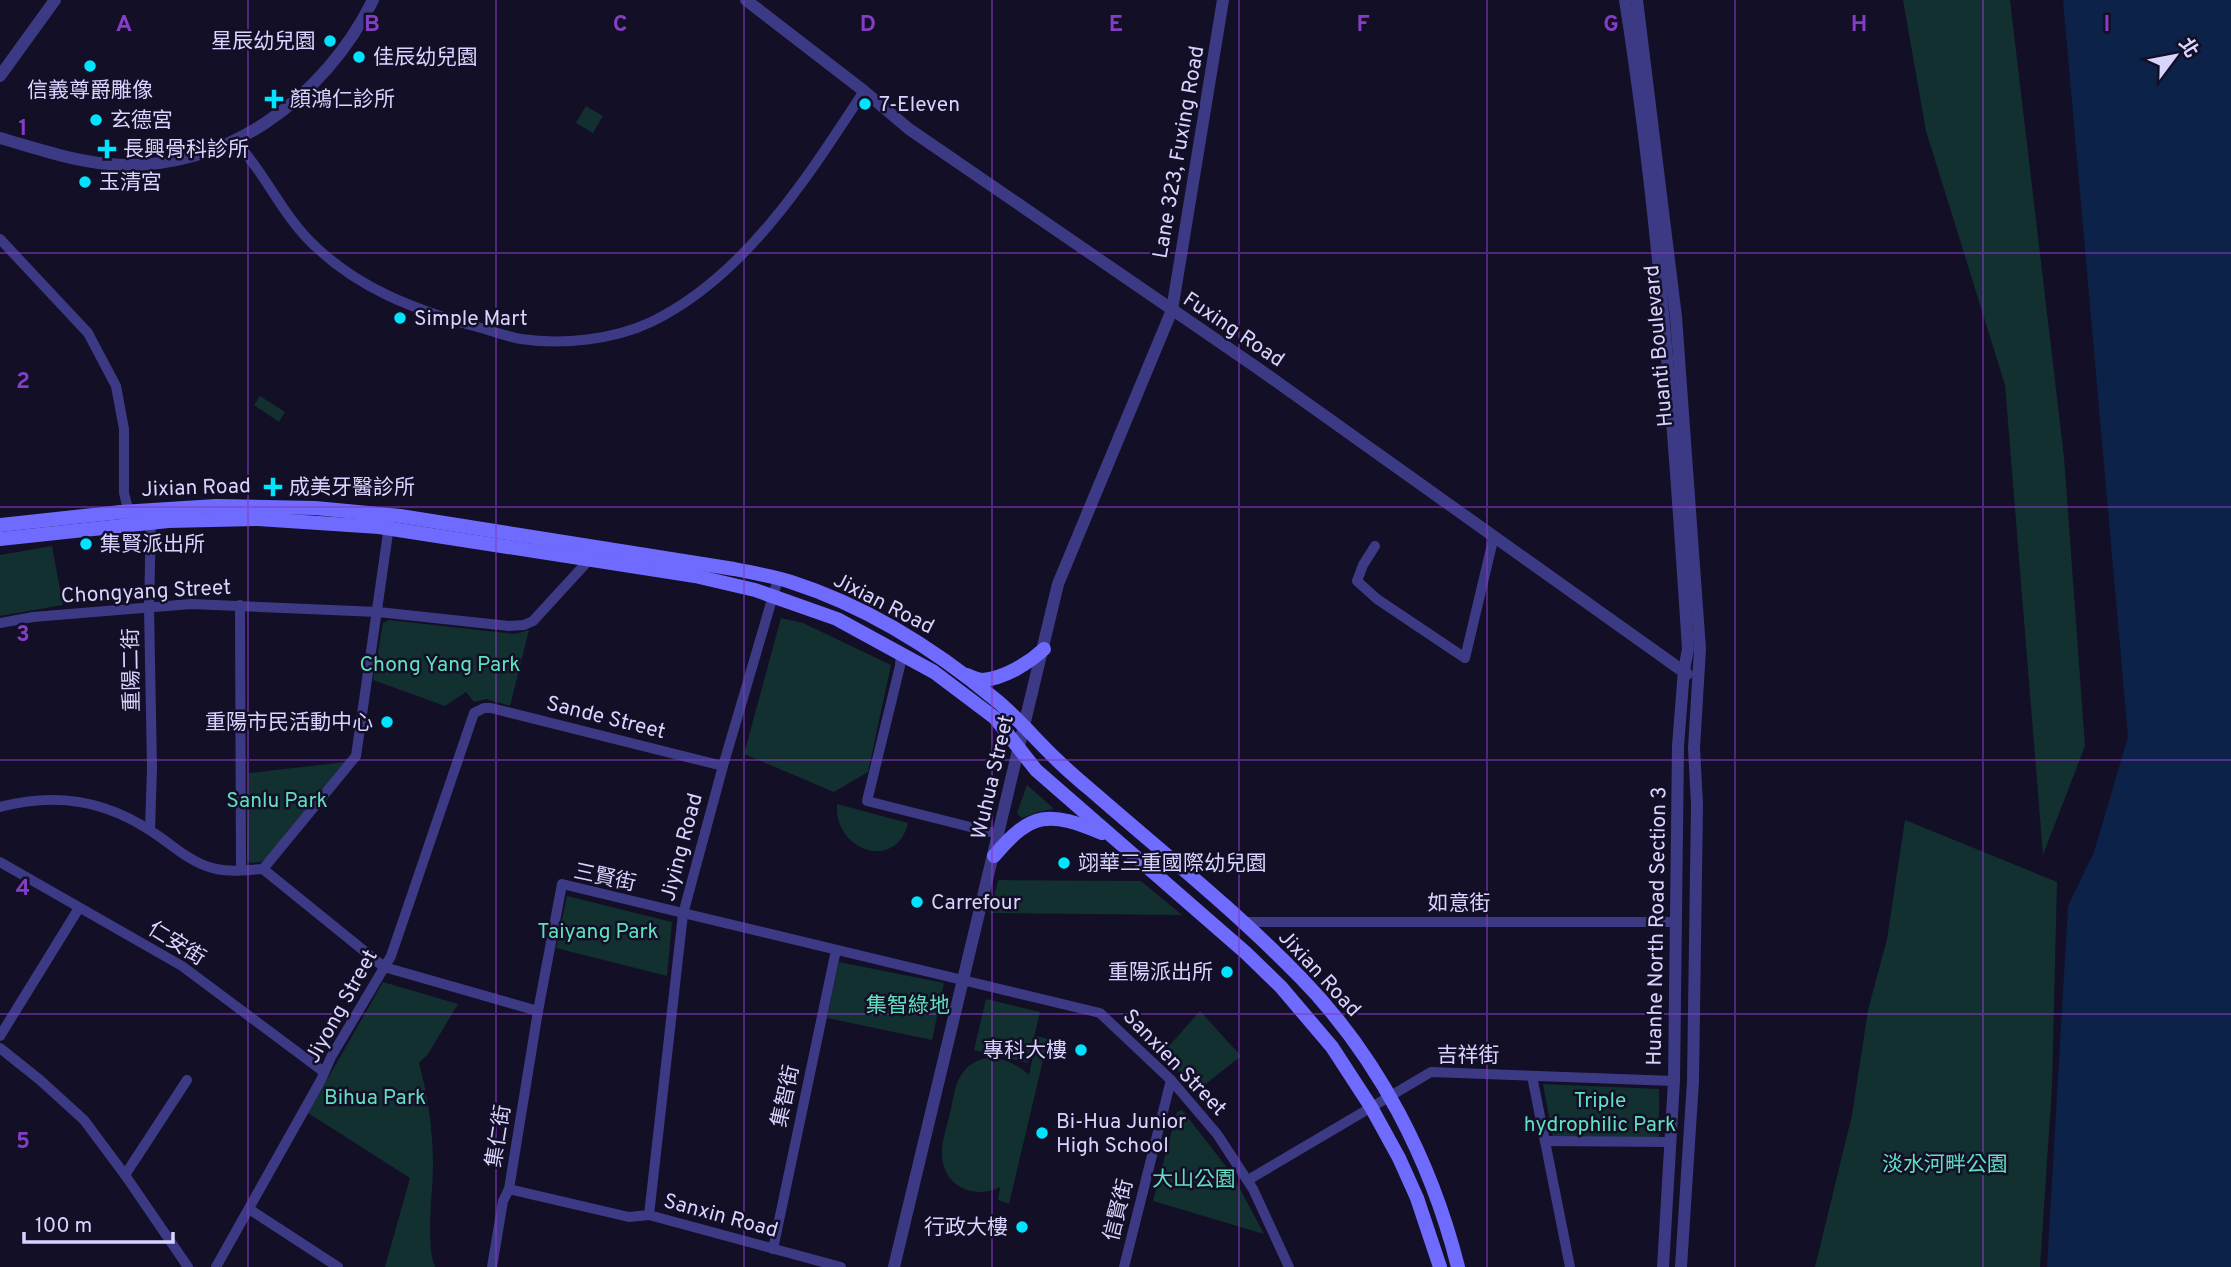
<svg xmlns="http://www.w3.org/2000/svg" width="2231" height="1267" font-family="Overpass,'Noto Sans TC',sans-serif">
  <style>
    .green { fill: #12302f }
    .water { fill: #0c2248 }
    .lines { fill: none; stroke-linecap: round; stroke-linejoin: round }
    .minor { stroke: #3d3a85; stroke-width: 10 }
    .tertiary { stroke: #3d3a85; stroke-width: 12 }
    .secondary { stroke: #6f6bff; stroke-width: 14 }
    .grid { fill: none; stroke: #843dc5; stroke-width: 2; stroke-opacity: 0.55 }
    .poi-dot { fill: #00e5ff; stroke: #130f26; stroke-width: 2.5 }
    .labels { text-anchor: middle; stroke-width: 5; stroke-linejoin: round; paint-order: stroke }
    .poi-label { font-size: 21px; fill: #d9d4ff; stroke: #130f26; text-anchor: start }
    .street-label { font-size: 21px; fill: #d9d4ff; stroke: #130f26 }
    .park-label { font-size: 21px; fill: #5fe0c0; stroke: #130f26 }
    .grid-label { font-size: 23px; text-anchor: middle; font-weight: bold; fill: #843dc5; stroke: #130f26; stroke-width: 5; stroke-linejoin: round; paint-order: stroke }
  </style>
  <rect width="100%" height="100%" fill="#130f26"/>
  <g class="green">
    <path d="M 1903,0 L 2010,0 L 2064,457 L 2085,746 L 2043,855 L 2005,385 L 1926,131 Z"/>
    <path d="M 586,106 L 603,116 L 593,133 L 576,123 Z"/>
    <path d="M 260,396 L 285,412 L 279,422 L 254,405 Z"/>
    <path d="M 52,546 L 63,605 L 0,616 L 0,555 Z"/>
    <path d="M 781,618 L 803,623 L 891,665 L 868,772 L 834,792 L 744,754 Z"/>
    <path d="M 389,620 L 514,634 L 529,630 L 510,706 L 486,699 L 474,702 L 466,692 L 445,706 L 373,680 L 383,623 Z"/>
    <path d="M 345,762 L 265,859 L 261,862 L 251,863 L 247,859 L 249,773 Z"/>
    <path d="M 1027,785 L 1053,808 L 1053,809 L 1038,812 L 1022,818 L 1017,813 Z"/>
    <path d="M 837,804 L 908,823 C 896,873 833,850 837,804 Z"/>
    <path d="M 1905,820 L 2057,882 L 2052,1087 L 2040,1267 L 1815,1267 L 1852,1115 L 1868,1010 L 1887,939 Z"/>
    <path d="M 998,880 L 1141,881 L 1182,915 L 990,913 Z"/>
    <path d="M 567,896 L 672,922 L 667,976 L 556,948 Z"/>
    <path d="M 839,962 L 944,983 L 932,1040 L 827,1018 Z"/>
    <path d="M 383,982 L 458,1004 L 428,1054 L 419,1063 C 428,1097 433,1130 433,1165 C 433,1194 425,1241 435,1267 L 385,1267 L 410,1178 L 308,1113 Z"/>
    <path d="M 986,999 L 1040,1012 L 1028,1063 L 974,1050 Z"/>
    <path d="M 1200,1011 L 1241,1056 L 1197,1091 L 1162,1054 Z"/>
    <path d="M 1037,1036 L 1048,1039 L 1009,1204 L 998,1200 L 1000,1187 C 975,1200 943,1187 942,1155 C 941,1142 947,1127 950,1113 C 953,1101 954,1087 960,1077 C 977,1048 1009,1056 1029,1075 Z"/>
    <path d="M 1543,1084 L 1659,1089 L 1659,1139 L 1553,1138 Z"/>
    <path d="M 1182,1110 L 1232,1174 L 1264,1234 L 1153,1201 L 1177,1112 Z"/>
  </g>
  <path class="water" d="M 2063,0 L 2231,0 L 2231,1267 L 2047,1267 L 2068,906 L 2094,852 L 2128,737 Z"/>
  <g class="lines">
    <g class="minor">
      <path d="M 236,142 C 266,174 283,217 316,247 C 359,288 413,309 470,325 C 487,329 504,336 521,339 C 562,345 613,340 651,322 C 745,277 809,175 864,91"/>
      <path d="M 0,239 L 88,333 L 116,386 L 124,429 L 124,493 L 130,517"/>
      <path d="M 1375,546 L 1363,565 L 1357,581 L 1377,599 L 1465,658 L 1494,536"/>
      <path d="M 240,605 L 241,870"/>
      <path d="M 0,623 L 33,617 L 191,604 L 378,612 L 509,626 L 524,625 L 533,621 L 589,560"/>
      <path d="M 901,653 L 900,666 L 867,801 L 998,834"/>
      <path d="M 0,807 C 56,792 106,800 154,833 C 171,844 189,861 209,867 C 226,873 245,870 263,869 L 356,756 L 389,526"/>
      <path d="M 150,830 L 152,768 L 149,607 L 151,519"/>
      <path d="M 0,862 L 182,966 L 324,1072"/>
      <path d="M 263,869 L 384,967 L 538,1011 L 562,884 L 1100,1013 L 1171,1080 L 1217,1134 L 1253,1189 L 1289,1267"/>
      <path d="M 1243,922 L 1676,922"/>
      <path d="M 0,1036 L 79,908"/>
      <path d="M 0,1048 L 40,1080 L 84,1120 L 125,1175 L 188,1267"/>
      <path d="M 1532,1076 L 1570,1267"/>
      <path d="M 1545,1141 L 1670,1142"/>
      <path d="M 125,1175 L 187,1080"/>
      <path d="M 1248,1180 L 1431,1072 L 1674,1081"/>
      <path d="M 509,1189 L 629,1217 L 649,1215 L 841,1267"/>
      <path d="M 249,1209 L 338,1267"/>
      <path d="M 649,1215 L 683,914 L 723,766 L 778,579"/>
      <path d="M 773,1249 L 836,950"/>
      <path d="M 216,1267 L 321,1080 L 331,1057 L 391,956 L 474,713 L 484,708 L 491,708 L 723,766"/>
      <path d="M 492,1267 L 503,1201 L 509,1189 L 538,1011"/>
      <path d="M 1124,1267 L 1171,1080"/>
    </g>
    <g class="tertiary">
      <path d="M 746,0 L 864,91 L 909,129 L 1256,367 L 1687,674"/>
      <path d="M 1625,0 C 1659,214 1674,432 1688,649 L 1684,670 L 1678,746 L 1674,1081 L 1663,1267"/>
      <path d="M 1637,0 L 1676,317 L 1700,649 L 1694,748 L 1697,804 L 1693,1081 L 1681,1267"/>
      <path d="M 0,76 L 55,0"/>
      <path d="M 0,138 C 35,148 72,161 109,164 C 223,174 324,99 373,0"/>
      <path d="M 894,1267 L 1058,584 L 1172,310 L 1223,0"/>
    </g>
    <g class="secondary">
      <path d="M 0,525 L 121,512 L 216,506 L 315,508 L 400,516 L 734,569 C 753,573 773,576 791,582 C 866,606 936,650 996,700 C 1018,718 1036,740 1056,759 C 1070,773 1085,785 1100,798 C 1168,857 1238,913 1301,978 C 1378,1057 1431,1160 1458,1267"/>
      <path d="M 0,539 L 168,521 L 258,519 L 379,527 L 695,576 L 755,590 L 837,619 L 934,672 L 995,718 L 1036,770 L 1246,953 L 1281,987 L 1332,1047 L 1371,1107 L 1399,1158 L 1417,1198 L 1440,1267"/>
      <path d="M 967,675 C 972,677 978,680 983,680 C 1005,678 1029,663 1044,649"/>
      <path d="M 994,856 C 1032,811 1049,811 1102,833"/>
    </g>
  </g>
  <path class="grid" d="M 248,0 L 248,1267M 496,0 L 496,1267M 744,0 L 744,1267M 992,0 L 992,1267M 1239,0 L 1239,1267M 1487,0 L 1487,1267M 1735,0 L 1735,1267M 1983,0 L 1983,1267M 0,253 L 2231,253M 0,507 L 2231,507M 0,760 L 2231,760M 0,1014 L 2231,1014"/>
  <g class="poi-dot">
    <circle cx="330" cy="41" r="7"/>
    <circle cx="359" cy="57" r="7"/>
    <circle cx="90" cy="66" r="7"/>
    <path d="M270.5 88.5h7v7h7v7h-7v7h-7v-7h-7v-7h7z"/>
    <circle cx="865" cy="104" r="7"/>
    <circle cx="96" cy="120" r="7"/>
    <path d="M103.5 138.5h7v7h7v7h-7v7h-7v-7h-7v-7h7z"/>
    <circle cx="85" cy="182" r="7"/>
    <circle cx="400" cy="318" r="7"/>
    <path d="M269.5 476.5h7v7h7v7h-7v7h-7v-7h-7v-7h7z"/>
    <circle cx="86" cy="544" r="7"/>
    <circle cx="387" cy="722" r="7"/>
    <circle cx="1064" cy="863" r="7"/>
    <circle cx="917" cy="902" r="7"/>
    <circle cx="1227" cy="972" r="7"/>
    <circle cx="1081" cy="1050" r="7"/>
    <circle cx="1042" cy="1133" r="7"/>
    <circle cx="1022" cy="1227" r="7"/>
  </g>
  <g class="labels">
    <g class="poi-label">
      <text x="316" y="48" text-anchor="end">星辰幼兒園</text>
      <text x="373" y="64">佳辰幼兒園</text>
      <text x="90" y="97" text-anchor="middle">信義尊爵雕像</text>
      <text x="290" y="106">顏鴻仁診所</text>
      <text x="879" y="111">7-Eleven</text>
      <text x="110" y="127">玄德宮</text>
      <text x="123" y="156">長興骨科診所</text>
      <text x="99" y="189">玉清宮</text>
      <text x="414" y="325">Simple Mart</text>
      <text x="289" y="494">成美牙醫診所</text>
      <text x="100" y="551">集賢派出所</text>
      <text x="373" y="729" text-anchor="end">重陽市民活動中心</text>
      <text x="1078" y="870">翊華三重國際幼兒園</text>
      <text x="931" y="909">Carrefour</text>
      <text x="1213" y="979" text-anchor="end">重陽派出所</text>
      <text x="1067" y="1057" text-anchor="end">專科大樓</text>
      <text x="1056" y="1128">Bi-Hua Junior<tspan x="1056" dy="24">High School</tspan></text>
      <text x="1008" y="1234" text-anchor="end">行政大樓</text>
    </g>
    <g class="street-label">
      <text transform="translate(1178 152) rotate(-80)" y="7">Lane 323, Fuxing Road</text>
      <text transform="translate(1234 329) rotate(34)" y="7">Fuxing Road</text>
      <text transform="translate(1658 346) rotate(-95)" y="7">Huanti Boulevard</text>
      <text transform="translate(196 487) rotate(-2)" y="7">Jixian Road</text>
      <text transform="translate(146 591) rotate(-3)" y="7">Chongyang Street</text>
      <text transform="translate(884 603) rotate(27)" y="7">Jixian Road</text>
      <text transform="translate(131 670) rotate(-91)" y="7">重陽二街</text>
      <text transform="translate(606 717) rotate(14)" y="7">Sande Street</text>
      <text transform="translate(992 777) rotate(-77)" y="7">Wuhua Street</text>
      <text transform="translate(681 847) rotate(-75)" y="7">Jiying Road</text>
      <text transform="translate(605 877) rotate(12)" y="7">三賢街</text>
      <text x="1459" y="910">如意街</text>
      <text transform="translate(1656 926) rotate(-89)" y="7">Huanhe North Road Section 3</text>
      <text transform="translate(177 943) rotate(32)" y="7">仁安街</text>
      <text transform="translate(1320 973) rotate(47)" y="7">Jixian Road</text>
      <text transform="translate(341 1006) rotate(-61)" y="7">Jiyong Street</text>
      <text x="1468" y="1062">吉祥街</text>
      <text transform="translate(1175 1062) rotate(46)" y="7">Sanxien Street</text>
      <text transform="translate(785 1096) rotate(-78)" y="7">集智街</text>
      <text transform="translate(498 1136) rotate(-81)" y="7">集仁街</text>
      <text transform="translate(1118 1210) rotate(-76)" y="7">信賢街</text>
      <text transform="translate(721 1215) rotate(15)" y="7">Sanxin Road</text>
    </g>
    <g class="park-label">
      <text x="440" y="671">Chong Yang Park</text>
      <text x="277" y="807">Sanlu Park</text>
      <text x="598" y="938">Taiyang Park</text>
      <text x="908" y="1012">集智綠地</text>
      <text x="375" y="1104">Bihua Park</text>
      <text x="1600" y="1107">Triple<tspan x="1600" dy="24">hydrophilic Park</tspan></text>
      <text x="1945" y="1171">淡水河畔公園</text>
      <text x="1194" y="1186">大山公園</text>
    </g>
  </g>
  <g class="grid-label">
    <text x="124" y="31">A</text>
    <text x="372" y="31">B</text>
    <text x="620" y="31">C</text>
    <text x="868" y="31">D</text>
    <text x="1116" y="31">E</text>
    <text x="1363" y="31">F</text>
    <text x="1611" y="31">G</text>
    <text x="1859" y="31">H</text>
    <text x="2107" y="31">I</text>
    <text x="23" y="135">1</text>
    <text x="23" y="388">2</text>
    <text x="23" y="641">3</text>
    <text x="23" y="895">4</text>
    <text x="23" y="1148">5</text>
  </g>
  <g transform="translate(2175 56) rotate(58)" stroke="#130f26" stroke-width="5" paint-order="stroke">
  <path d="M0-5L12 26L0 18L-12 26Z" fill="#d9d4ff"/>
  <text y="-10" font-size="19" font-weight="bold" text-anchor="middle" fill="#d9d4ff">北</text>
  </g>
  <path d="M24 1232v10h149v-10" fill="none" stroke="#d9d4ff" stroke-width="3.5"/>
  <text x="35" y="1232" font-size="21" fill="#d9d4ff" stroke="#130f26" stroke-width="5" paint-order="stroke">100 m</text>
</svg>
